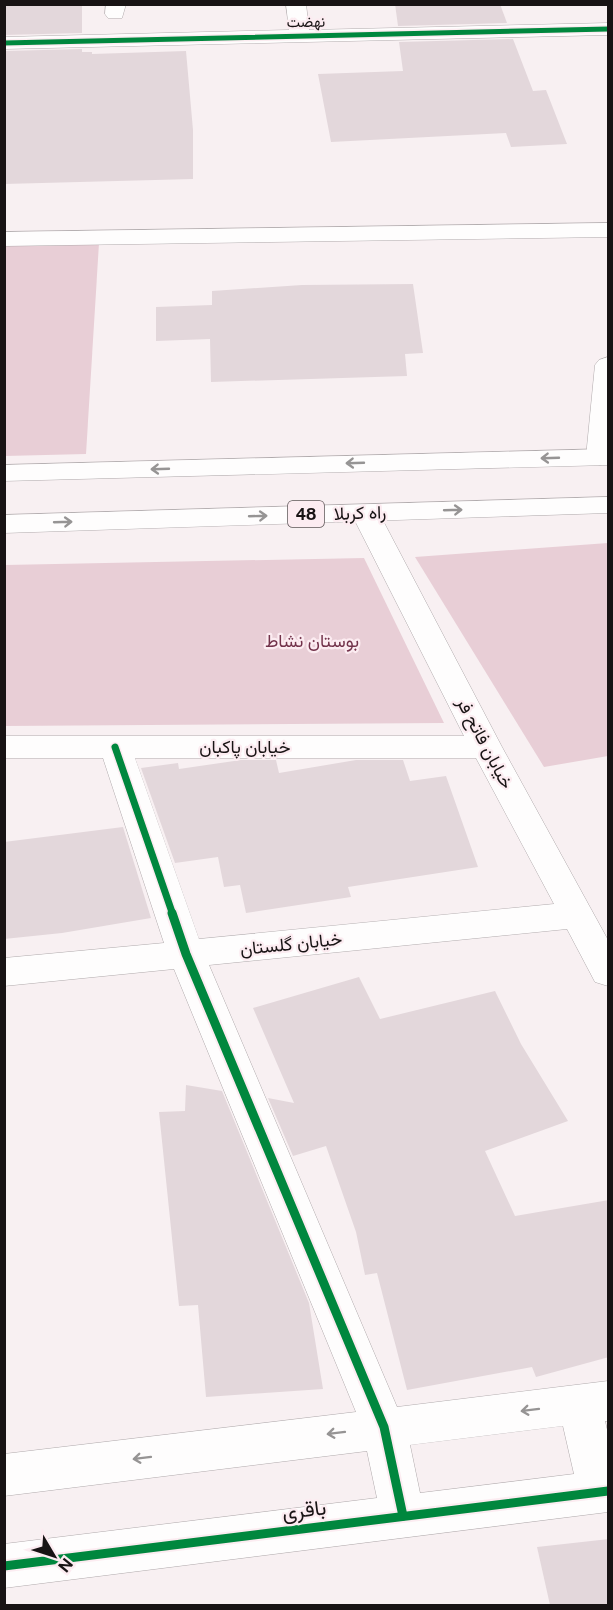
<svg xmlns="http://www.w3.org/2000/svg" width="613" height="1610" font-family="'Public Sans',Vazirmatn,sans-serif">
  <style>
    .green { fill: #e8ced6 }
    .building { fill: #e3d7db }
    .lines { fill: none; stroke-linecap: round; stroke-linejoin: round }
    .street-casing { stroke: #b0aaac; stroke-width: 1 }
    .primary-casing { stroke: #b0aaac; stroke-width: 1 }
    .street { fill: #fefdfd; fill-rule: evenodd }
    .primary { fill: #fefdfd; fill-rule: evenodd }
    .cycleway-far2-casing { stroke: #fcecf1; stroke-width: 8 }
    .cycleway-far1-casing { stroke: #fcecf1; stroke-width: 10 }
    .cycleway-casing { stroke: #fcecf1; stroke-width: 13 }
    .cycleway-far2 { stroke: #00873e; stroke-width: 5 }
    .cycleway-far1 { stroke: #00873e; stroke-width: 7 }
    .cycleway { stroke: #00873e; stroke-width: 9 }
    .oneway { stroke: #969494 }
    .labels { text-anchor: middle; stroke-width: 4.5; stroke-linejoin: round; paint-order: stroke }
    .far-street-label { font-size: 15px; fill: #181314; stroke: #fcecf1 }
    .shield { fill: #fcecf1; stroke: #5c5456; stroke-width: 1.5 }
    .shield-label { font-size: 16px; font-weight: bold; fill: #181314 }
    .street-label { font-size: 18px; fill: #181314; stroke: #fcecf1 }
    .park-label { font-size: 18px; fill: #73334b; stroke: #fcecf1 }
    .near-street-label { font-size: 21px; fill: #181314; stroke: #fcecf1 }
  </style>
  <rect width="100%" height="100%" fill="#f8f0f2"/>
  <g class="green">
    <path d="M 99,243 L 86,454 L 5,456 L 4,246 Z"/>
    <path d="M 608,543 L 608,756 L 544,767 L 415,557 Z"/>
    <path d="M 364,558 L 444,723 L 5,726 L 5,565 Z"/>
  </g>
  <g class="building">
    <path d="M 4,4 L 82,4 L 82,33 L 4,35 Z"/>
    <path d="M 395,4 L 500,4 L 507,23 L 398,26 Z"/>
    <path d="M 513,39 L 533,91 L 546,90 L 567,144 L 511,147 L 506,133 L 331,142 L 318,74 L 403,71 L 399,42 Z"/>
    <path d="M 82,49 L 82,52 L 92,52 L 92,54 L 186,51 L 193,130 L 193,179 L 4,184 L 4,51 Z"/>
    <path d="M 413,284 L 423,353 L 405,354 L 407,376 L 211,382 L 210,339 L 156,341 L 156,307 L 212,305 L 212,291 L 302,285 Z"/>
    <path d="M 241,760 L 276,760 L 279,773 L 356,760 L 403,760 L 410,781 L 446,776 L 478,867 L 348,887 L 351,897 L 246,913 L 240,885 L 224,887 L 218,857 L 175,863 L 141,768 L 178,763 L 179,769 Z"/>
    <path d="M 123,827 L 151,918 L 62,933 L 4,939 L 4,842 Z"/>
    <path d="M 359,977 L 380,1019 L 495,991 L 521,1044 L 568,1121 L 485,1151 L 515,1216 L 609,1200 L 609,1357 L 536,1377 L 532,1367 L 407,1390 L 377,1273 L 365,1275 L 356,1232 L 326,1146 L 293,1156 L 268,1098 L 294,1103 L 253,1008 Z"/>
    <path d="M 186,1085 L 222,1091 L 309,1303 L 323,1389 L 206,1397 L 198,1305 L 179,1306 L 159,1112 L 185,1111 Z"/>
    <path d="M 609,1539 L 609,1605 L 550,1605 L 537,1547 Z"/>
  </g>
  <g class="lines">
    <defs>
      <g id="street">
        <path d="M 106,4 L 126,4 L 122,18 L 108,18 L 105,14 Z"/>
        <path d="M 286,4 L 306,4 L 309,30 L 608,23 L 608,35 L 4,49 L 4,37 L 289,30 Z"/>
        <path d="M 608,223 L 608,237 L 4,246 L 4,232 Z"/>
        <path d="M 608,357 L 608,463 L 600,465 L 590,463 L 586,457 L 595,365 L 599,360 Z"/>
        <path d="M 365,505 L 375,507 L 379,513 L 502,747 L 608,940 L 608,986 L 595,982 L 567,929 L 209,965 L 397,1407 L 608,1381 L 608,1421 L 605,1421 L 608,1434 L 608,1512 L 4,1588 L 4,1544 L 377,1498 L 367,1451 L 4,1496 L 4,1454 L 356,1412 L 174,969 L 4,986 L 4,958 L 164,943 L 103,758 L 4,758 L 4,736 L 464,736 L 351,513 L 355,507 ZM 135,758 L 476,758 L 554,904 L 199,939 ZM 563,1426 L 574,1474 L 420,1493 L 410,1445 Z"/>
      </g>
      <g id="primary">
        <path d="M 608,449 L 608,465 L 4,481 L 4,465 Z"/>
        <path d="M 608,497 L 608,513 L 4,533 L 4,515 Z"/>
      </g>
    </defs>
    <use href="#street" class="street-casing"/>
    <use href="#primary" class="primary-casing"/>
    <use href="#street" class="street"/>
    <use href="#primary" class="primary"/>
    <defs>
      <path id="cycleway-far2" d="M 4,43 L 608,29"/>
      <path id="cycleway-far1" d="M 115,747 L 173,915"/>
      <g id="cycleway">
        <path d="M 172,913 L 186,954 L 384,1427 L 403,1516"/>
        <path d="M 4,1566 L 608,1491"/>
      </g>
    </defs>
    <use href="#cycleway-far2" class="cycleway-far2-casing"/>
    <use href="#cycleway-far1" class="cycleway-far1-casing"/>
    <use href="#cycleway" class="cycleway-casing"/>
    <use href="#cycleway-far2" class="cycleway-far2"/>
    <use href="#cycleway-far1" class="cycleway-far1"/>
    <use href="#cycleway" class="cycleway"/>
  </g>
  <defs><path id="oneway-shaft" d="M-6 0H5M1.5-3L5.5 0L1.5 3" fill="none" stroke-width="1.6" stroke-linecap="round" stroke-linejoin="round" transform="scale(1.5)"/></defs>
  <g class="oneway">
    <use href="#oneway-shaft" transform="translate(550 458) rotate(178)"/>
    <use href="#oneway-shaft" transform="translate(355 463) rotate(178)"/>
    <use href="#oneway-shaft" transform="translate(160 469) rotate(178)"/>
    <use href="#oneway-shaft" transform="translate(453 510) rotate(-2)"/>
    <use href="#oneway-shaft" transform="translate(258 516) rotate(-2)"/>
    <use href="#oneway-shaft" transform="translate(63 522) rotate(-2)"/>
    <use href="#oneway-shaft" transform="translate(530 1410) rotate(173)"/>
    <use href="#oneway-shaft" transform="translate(336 1433) rotate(173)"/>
    <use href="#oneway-shaft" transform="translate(142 1458) rotate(173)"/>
  </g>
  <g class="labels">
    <g class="far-street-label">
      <text transform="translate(306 22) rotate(-1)" y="5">نهضت</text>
    </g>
    <rect class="shield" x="288" y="501" width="36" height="26" rx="4.5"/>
    <g class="shield-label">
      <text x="306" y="520">48</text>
    </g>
    <g class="street-label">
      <text transform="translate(360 513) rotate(-2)" y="6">راه کربلا</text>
      <text transform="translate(485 743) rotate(62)" y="6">خیابان فاتح فر</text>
      <text x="245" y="753">خیابان پاکبان</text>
      <text transform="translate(291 944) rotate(-6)" y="6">خیابان گلستان</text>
    </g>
    <g class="park-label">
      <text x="312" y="647">بوستان نشاط</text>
    </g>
    <g class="near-street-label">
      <text transform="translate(304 1510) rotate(-7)" y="7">باقری</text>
    </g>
  </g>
  <rect width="613" height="1610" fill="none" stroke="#181314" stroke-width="12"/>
  <g transform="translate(54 1556) rotate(129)" stroke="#fcecf1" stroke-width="4.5" paint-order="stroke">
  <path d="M0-4.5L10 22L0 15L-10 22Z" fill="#181314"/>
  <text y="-9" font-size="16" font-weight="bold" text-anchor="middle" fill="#181314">N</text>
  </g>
</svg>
